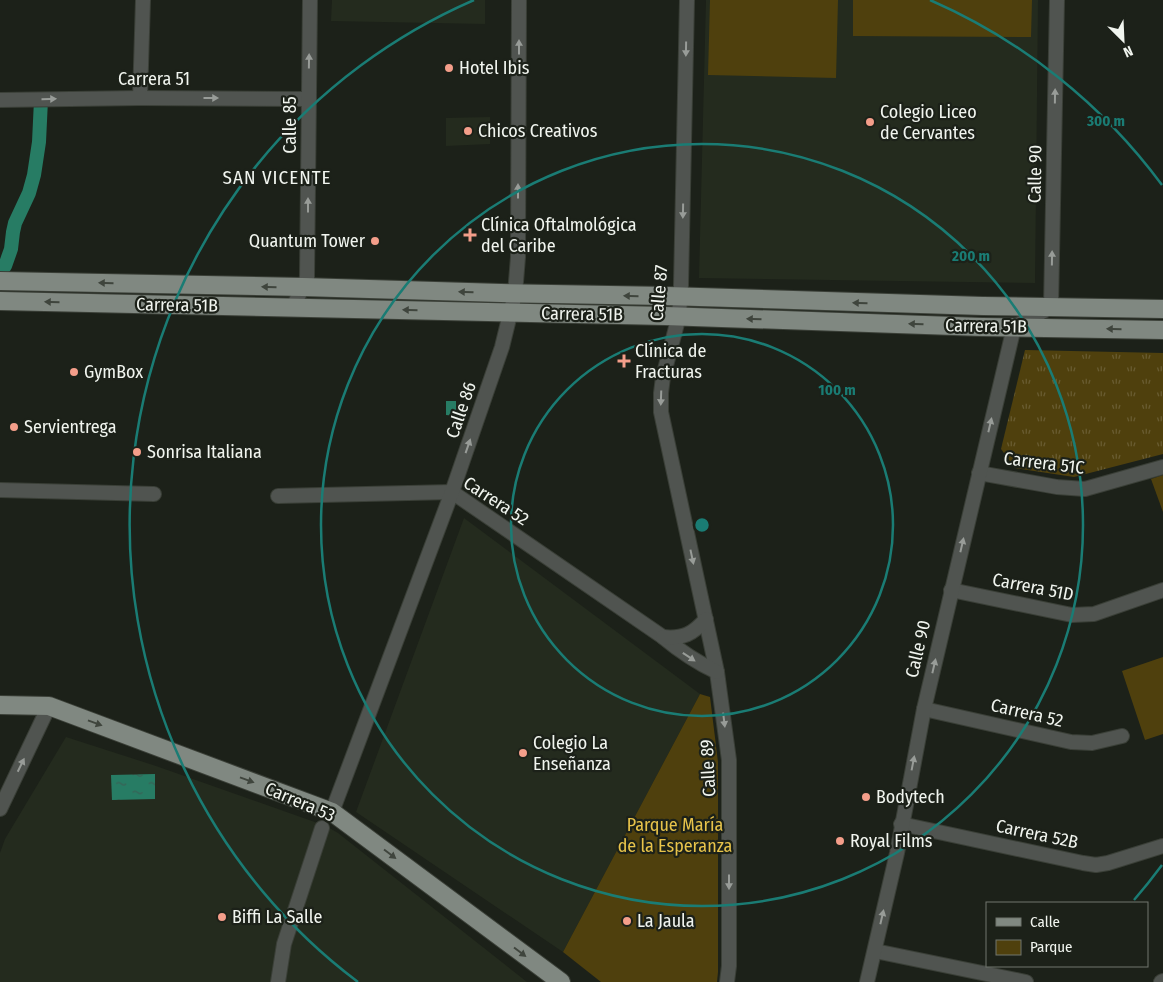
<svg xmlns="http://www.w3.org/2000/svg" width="1163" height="982" font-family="'Fira Sans Condensed',sans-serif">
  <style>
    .built { fill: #242b1e }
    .grass { fill: url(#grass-tufts) }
    .park { fill: #4f400d }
    .water { fill: url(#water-ripples) }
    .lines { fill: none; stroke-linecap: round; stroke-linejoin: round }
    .canal { stroke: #277c64; stroke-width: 14 }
    .minor-casing { stroke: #3a3f37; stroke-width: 16 }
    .major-casing { stroke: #3a3f37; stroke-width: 20 }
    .minor { stroke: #505450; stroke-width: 14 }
    .major { stroke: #808881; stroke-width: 18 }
    .oneway { fill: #989c98 }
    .oneway2 { fill: #3f453d }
    .ring { fill: none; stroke: #1a7c74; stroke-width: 2.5 }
    .poi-dot { fill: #f49e8a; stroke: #1c2119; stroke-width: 2 }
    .labels { text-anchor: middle; stroke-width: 4.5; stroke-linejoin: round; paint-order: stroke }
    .poi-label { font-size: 18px; fill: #f1f5ef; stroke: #1c2119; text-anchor: start }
    .street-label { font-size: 18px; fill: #f1f5ef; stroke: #1c2119 }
    .park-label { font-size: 18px; fill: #e7c34a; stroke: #1c2119 }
    .neighbourhood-label { font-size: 19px; letter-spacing: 1px; fill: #f1f5ef; stroke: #1c2119 }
    .centre { fill: #1a7c74; stroke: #1c2119; stroke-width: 2.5 }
    .ring-label { font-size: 15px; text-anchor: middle; font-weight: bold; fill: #1a7c74; stroke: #1c2119; stroke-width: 4.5; stroke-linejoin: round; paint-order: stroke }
  </style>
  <defs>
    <pattern id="grass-tufts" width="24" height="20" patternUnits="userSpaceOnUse" patternTransform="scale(1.25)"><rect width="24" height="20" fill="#4f400d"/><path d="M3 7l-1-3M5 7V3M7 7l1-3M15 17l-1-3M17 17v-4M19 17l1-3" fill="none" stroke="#695c31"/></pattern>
    <pattern id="water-ripples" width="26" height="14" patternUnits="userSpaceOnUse" patternTransform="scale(1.25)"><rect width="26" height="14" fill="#277c64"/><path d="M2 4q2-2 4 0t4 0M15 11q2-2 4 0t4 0" fill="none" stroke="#396055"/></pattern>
  </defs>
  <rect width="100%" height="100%" fill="#1c2119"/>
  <g class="built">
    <path d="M 332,0 L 485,0 L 485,24 L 331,21 Z"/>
    <path d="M 706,0 L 1038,0 L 1035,283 L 699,278 Z"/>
    <path d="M 490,117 L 490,144 L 446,146 L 446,118 Z"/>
    <path d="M 464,518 L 700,694 L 563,952 L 356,812 Z"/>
    <path d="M 66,737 L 156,766 L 326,826 L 338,833 L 527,982 L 0,982 L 0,853 L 5,839 Z"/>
  </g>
  <path class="grass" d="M 1025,350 L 1163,353 L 1163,454 L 1074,477 L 1015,468 L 1001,449 Z"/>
  <g class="park">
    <path d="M 710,0 L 838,0 L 836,78 L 708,75 Z"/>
    <path d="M 853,0 L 1032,0 L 1031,37 L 853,36 Z"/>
    <path d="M 1163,475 L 1163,512 L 1151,479 Z"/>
    <path d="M 1163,657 L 1163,734 L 1145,740 L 1122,671 Z"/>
    <path d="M 700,694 L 710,697 L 718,762 L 718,972 L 717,982 L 601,982 L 563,952 Z"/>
  </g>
  <g class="water">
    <path d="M 446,401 L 456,401 L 456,416 L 446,415 Z"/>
    <path d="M 155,774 L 155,799 L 112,800 L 111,775 Z"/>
  </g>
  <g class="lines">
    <path class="canal" d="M 5,266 L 11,249 L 13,232 L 15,223 L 29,193 L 34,175 L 39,142 L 41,100"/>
    <defs>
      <g id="minor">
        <path d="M 687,0 L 681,285 L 679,316 L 663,377 L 661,393 L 661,412 L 717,672 L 729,760 L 729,966 L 727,982"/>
        <path d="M 140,98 L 143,0"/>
        <path d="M 0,100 L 140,98 L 309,99"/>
        <path d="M 293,307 L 307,278 L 310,0"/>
        <path d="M 979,473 L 1057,487 L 1085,489 L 1163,467"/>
        <path d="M 0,490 L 154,494"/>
        <path d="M 278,496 L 452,492 L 663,637 C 681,652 696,662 717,672"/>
        <path d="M 951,590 L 1072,615 L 1094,614 L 1163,590"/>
        <path d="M 663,637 C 683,639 693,634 706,619"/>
        <path d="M 924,709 L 1071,742 L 1092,743 L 1122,736"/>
        <path d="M 0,809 L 49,706"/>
        <path d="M 332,812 L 452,492 L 502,347 L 515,294 L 518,257 L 519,0"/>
        <path d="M 901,824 L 1083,863 L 1096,865 L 1108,863 L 1163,846"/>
        <path d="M 875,951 L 1026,982"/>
        <path d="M 278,982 L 284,944 L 322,828"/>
        <path d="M 867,982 L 897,853 L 924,709 L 1014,327 L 1051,307 L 1057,0"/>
        <path d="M 1161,982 L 1163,981"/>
      </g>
      <g id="major">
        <path d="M 0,281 L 303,287 L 501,293 L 667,296 L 983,306 L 1163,309"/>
        <path d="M 0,301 L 665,316 L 982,327 L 1163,330"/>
        <path d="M 0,705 L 49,706 L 332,812 L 561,982"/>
      </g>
    </defs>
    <use href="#minor" class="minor-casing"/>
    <use href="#major" class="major-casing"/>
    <use href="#minor" class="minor"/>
    <use href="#major" class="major"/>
  </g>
  <defs><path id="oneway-solid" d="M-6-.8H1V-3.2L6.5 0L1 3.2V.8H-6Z" transform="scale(1.25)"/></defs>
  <g class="oneway">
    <use href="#oneway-solid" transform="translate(519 47) rotate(-90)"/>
    <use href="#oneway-solid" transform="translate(686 49) rotate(91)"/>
    <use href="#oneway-solid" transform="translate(309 61) rotate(-89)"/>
    <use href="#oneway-solid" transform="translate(1055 96) rotate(-89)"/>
    <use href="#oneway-solid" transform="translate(211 98)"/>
    <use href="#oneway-solid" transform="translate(49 99) rotate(-1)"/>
    <use href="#oneway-solid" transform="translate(518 191) rotate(-90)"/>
    <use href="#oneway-solid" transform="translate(308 205) rotate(-90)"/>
    <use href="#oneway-solid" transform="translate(683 211) rotate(91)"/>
    <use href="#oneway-solid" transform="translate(1052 258) rotate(-89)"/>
    <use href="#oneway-solid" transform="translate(661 398) rotate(92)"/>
    <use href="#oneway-solid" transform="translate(990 425) rotate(-77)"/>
    <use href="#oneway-solid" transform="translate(468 446) rotate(-71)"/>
    <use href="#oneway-solid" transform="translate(962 545) rotate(-77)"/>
    <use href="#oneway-solid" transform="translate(692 557) rotate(78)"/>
    <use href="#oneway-solid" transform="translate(689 657) rotate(34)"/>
    <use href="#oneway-solid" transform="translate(934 666) rotate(-77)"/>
    <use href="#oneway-solid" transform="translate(724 720) rotate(83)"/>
    <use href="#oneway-solid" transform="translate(913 763) rotate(-79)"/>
    <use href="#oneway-solid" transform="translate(21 765) rotate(-64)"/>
    <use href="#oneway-solid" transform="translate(729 882) rotate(90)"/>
    <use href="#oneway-solid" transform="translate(882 917) rotate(-77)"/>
  </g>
  <g class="oneway2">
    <use href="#oneway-solid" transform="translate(106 283) rotate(-179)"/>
    <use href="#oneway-solid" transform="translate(269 287) rotate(-179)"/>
    <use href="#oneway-solid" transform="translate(466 292) rotate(-178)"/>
    <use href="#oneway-solid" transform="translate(631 296) rotate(-179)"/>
    <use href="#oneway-solid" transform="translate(52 302) rotate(-179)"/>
    <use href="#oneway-solid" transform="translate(860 303) rotate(-178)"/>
    <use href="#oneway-solid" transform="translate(410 310) rotate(-179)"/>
    <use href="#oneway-solid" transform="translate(754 319) rotate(-178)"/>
    <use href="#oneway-solid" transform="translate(916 324) rotate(-178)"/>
    <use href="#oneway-solid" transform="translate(1114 329) rotate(-179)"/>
    <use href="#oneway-solid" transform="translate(95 723) rotate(20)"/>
    <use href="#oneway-solid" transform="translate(247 780) rotate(20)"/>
    <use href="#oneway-solid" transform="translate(390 854) rotate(37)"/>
    <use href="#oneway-solid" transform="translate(520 952) rotate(37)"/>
  </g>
  <g class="ring">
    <circle cx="702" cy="525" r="191"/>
    <circle cx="702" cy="525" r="381"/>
    <path d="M1162 865A572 572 0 0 1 1134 900M358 982A572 572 0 0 1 474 0M930 0A572 572 0 0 1 1162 185"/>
  </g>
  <g class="poi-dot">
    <circle cx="449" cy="68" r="5"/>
    <circle cx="870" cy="122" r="5"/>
    <circle cx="468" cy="131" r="5"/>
    <path d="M467.5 227.5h5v5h5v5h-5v5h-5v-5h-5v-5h5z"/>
    <circle cx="375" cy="241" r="5"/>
    <path d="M621.5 353.5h5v5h5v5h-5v5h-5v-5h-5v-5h5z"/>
    <circle cx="74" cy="372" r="5"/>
    <circle cx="14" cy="427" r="5"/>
    <circle cx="137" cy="452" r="5"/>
    <circle cx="523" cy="753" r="5"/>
    <circle cx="866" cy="797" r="5"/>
    <circle cx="840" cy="841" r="5"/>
    <circle cx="222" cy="917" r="5"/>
    <circle cx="627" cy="921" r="5"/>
  </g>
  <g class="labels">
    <g class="poi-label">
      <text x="459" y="74">Hotel Ibis</text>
      <text x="880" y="118">Colegio Liceo<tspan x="880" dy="21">de Cervantes</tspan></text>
      <text x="478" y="137">Chicos Creativos</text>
      <text x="481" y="231">Clínica Oftalmológica<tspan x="481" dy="21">del Caribe</tspan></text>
      <text x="365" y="247" text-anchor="end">Quantum Tower</text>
      <text x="635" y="357">Clínica de<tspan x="635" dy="21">Fracturas</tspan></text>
      <text x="84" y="378">GymBox</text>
      <text x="24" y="433">Servientrega</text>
      <text x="147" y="458">Sonrisa Italiana</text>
      <text x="533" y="749">Colegio La<tspan x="533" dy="21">Enseñanza</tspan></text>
      <text x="876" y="803">Bodytech</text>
      <text x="850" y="847">Royal Films</text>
      <text x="232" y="923">Biffi La Salle</text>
      <text x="637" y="927">La Jaula</text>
    </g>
    <g class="street-label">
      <text x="154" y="85">Carrera 51</text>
      <text transform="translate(290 125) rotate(-90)" y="6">Calle 85</text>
      <text transform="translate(1035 174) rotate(-89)" y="6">Calle 90</text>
      <text transform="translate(659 293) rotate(-85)" y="6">Calle 87</text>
      <text transform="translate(177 305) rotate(1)" y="6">Carrera 51B</text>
      <text transform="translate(582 314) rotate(1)" y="6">Carrera 51B</text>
      <text transform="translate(986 326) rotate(1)" y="6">Carrera 51B</text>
      <text transform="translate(461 410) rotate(-71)" y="6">Calle 86</text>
      <text transform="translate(1044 463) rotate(7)" y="6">Carrera 51C</text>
      <text transform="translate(496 501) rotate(33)" y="6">Carrera 52</text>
      <text transform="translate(1033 587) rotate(11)" y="6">Carrera 51D</text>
      <text transform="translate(918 649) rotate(-77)" y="6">Calle 90</text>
      <text transform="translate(1027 713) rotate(13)" y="6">Carrera 52</text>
      <text transform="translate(708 768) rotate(-93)" y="6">Calle 89</text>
      <text transform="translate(300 802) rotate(23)" y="6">Carrera 53</text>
      <text transform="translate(1037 834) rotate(12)" y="6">Carrera 52B</text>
    </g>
    <g class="park-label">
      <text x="675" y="831">Parque María<tspan x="675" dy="21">de la Esperanza</tspan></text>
    </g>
    <g class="neighbourhood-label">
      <text x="277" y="184">SAN VICENTE</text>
    </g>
  </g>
  <circle cx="702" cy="525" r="8" class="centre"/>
  <g class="ring-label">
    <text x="1106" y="126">300 m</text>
    <text x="971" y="261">200 m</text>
    <text x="837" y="395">100 m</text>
  </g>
  <rect x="986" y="902" width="162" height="65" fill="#1c2119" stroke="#71766f"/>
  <rect x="996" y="918" width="25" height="8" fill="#808881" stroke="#71766f"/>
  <text x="1030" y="927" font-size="15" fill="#f1f5ef">Calle</text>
  <rect x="996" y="940" width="25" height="15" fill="#4f400d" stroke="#71766f"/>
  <text x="1030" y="952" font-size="15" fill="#f1f5ef">Parque</text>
  <g transform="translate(1123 40) rotate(156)" stroke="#1c2119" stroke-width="4" paint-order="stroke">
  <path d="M0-4L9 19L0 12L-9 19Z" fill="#f1f5ef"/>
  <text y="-8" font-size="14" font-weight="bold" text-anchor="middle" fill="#f1f5ef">N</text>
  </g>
</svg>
